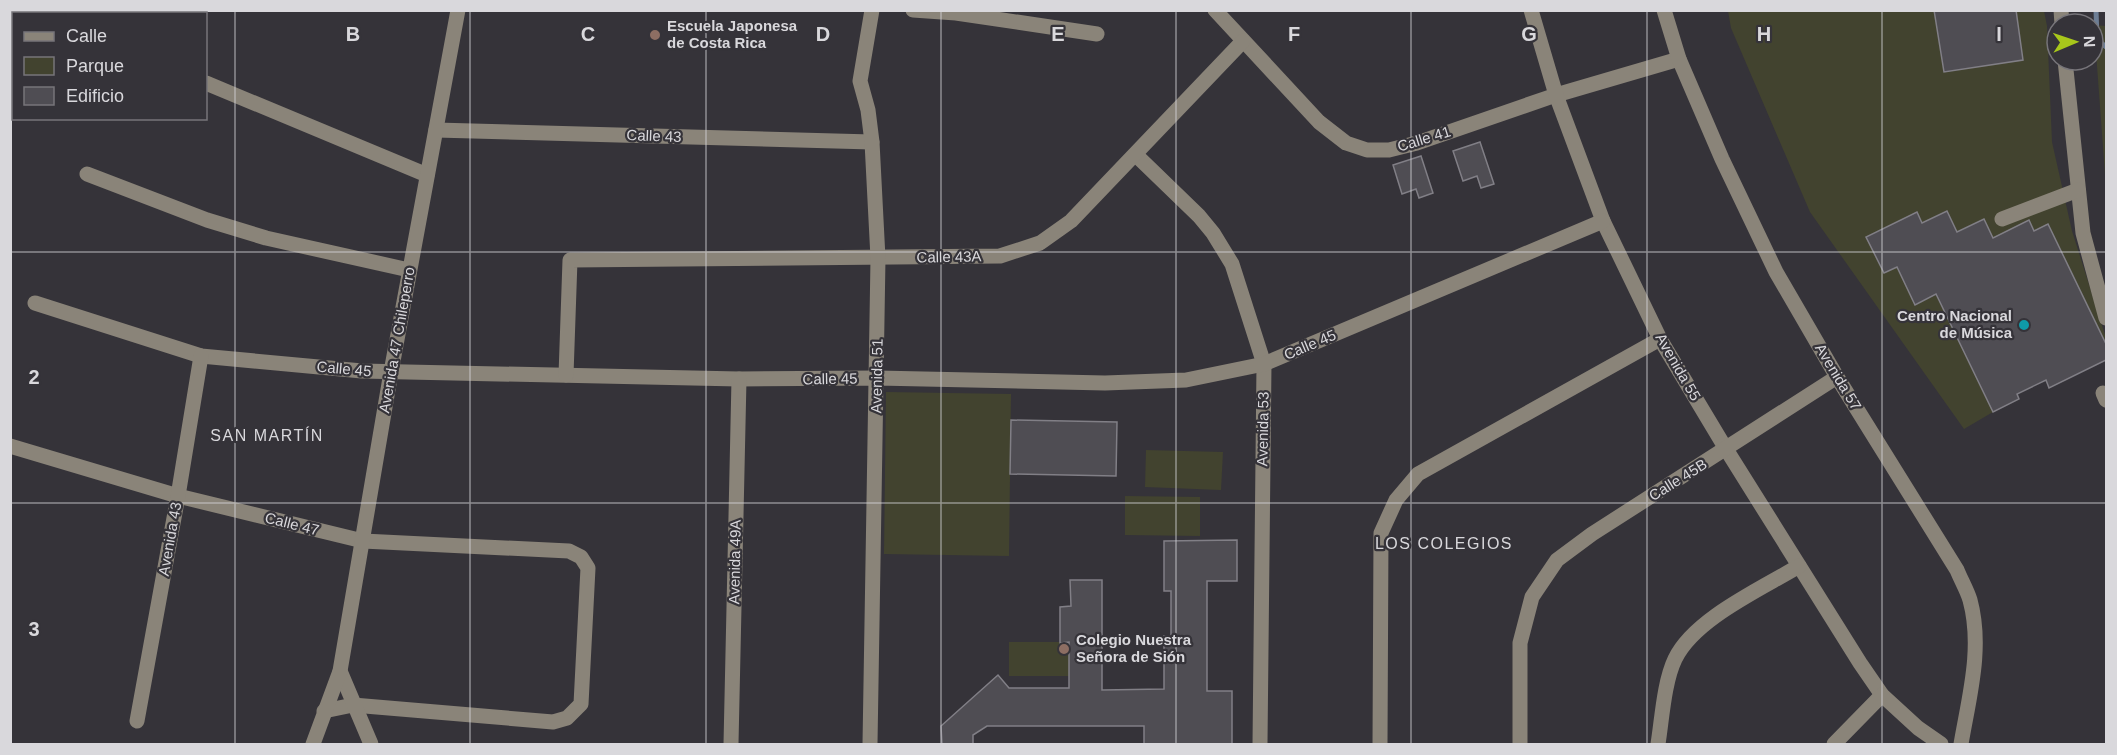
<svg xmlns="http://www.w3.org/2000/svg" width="2117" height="755" font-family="Arial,sans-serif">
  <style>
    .green { fill: #42432f }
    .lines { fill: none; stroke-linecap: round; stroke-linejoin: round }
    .stream { stroke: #6d7e95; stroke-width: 5 }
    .building { fill: #4f4d53; stroke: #817f86; stroke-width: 1.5 }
    .minor { stroke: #8a8479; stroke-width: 15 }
    .grid { fill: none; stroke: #d9d8dc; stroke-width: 1.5; stroke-opacity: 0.55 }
    .education-dot { fill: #8d6e63; stroke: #353339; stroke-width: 2 }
    .culture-dot { fill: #0f9aa8; stroke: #353339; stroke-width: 2 }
    .labels { text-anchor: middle; stroke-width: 4.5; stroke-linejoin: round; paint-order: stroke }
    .poi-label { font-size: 15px; font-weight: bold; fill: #d9d8dc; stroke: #353339; text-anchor: start }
    .street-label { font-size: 15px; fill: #d9d8dc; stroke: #353339 }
    .neighbourhood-label { font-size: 16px; letter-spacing: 1.5px; fill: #d9d8dc; stroke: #353339 }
    .grid-label { font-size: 20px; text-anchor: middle; font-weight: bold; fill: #d9d8dc; stroke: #353339; stroke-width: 4.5; stroke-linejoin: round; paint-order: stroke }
  </style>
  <rect width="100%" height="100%" fill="#353339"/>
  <g class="green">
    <path d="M 1728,11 L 1934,11 L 1944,72 L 2023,60 L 2016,11 L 2044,11 L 2047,26 L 2052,142 L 2072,231 L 2106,338 L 2106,344 L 2048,224 L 2034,231 L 2029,220 L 1993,238 L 1984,219 L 1962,229 L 1979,266 L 1943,227 L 1953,223 L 1947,211 L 1922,223 L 1917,212 L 1867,237 L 1884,273 L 1905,263 L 1915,305 L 1936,295 L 1993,412 L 1964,429 L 1810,212 L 1731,28 Z"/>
    <path d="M 2094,25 L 2106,26 L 2106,188 Z"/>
    <path d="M 886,392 L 1011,394 L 1009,556 L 884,554 Z"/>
    <path d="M 1146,450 L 1223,452 L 1221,490 L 1145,487 Z"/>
    <path d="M 1125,496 L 1200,497 L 1200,536 L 1125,535 Z"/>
    <rect x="1009" y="642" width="60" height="34"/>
  </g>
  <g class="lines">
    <path class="stream" d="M 2096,10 L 2097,39 L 2106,47"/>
  </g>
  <g class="building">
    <path d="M 1934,10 L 2016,10 L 2023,60 L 1944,72 Z"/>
    <path d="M 1480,142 L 1494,184 L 1481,188 L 1477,176 L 1463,181 L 1453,151 Z"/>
    <path d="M 1421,156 L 1433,193 L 1419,198 L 1416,189 L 1402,194 L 1393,165 Z"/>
    <path d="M 1947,211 L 1957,232 L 1984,219 L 1993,238 L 2029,220 L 2034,231 L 2048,224 L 2106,344 L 2106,360 L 2049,388 L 2046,380 L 2017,394 L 2019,399 L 1993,412 L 1936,294 L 1915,305 L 1897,267 L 1884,273 L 1866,237 L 1917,212 L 1922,223 Z"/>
    <path d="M 1011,420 L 1117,422 L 1116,476 L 1010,474 Z"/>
    <path d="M 1237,540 L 1237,581 L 1207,581 L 1207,691 L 1232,691 L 1232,744 L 1144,744 L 1144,726 L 987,726 L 973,735 L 973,744 L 942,744 L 941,726 L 998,675 L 1009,688 L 1069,688 L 1069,642 L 1060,643 L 1060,607 L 1071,606 L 1070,580 L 1102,580 L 1102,690 L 1164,689 L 1164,636 L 1171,636 L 1171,591 L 1164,591 L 1164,541 Z"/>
  </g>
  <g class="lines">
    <g class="minor">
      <path d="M 43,10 L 44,14"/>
      <path d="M 913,10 L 956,13 L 1097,34"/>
      <path d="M 1215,10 L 1319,122 L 1346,143 L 1367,150 L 1389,150 L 1417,143 L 1556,95 L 1679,59"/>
      <path d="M 1531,10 L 1556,95 L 1603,221 L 1660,339 L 1726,449 L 1860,663 L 1882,695 L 1918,728 L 1941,744"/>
      <path d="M 1664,10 L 1679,59 L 1722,159 L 1776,272 L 1837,377 L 1957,570 C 1961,580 1967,590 1970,600 C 1983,648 1969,697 1961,744"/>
      <path d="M 2061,10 L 2062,24"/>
      <path d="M 2065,60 L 2083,233 L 2106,318"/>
      <path d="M 206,83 L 427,175"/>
      <path d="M 436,130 L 872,142"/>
      <path d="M 1136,155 L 1199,216 L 1213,233 L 1232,264 L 1264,364 L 1260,744"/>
      <path d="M 87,174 L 207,220 L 266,238 L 409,270"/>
      <path d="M 2002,219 L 2078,190"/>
      <path d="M 35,303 L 201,356 L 362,371 L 739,379 L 877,378 L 1105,383 L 1186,380 L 1264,364 L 1603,221"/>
      <path d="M 566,375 L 570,260 L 1000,256 L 1040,243 L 1071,221 L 1243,41"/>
      <path d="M 2103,393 L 2106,400"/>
      <path d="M 10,446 L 178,496 L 363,541 L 569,551 L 581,557 L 588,568 L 581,704 L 567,718 L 553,722 L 353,705 L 324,711"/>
      <path d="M 340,671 L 371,744"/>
      <path d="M 137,721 L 178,496 L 201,356"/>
      <path d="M 313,744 L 340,671 L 391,372 L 458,10"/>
      <path d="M 731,744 L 739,379"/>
      <path d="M 870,744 L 878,258 L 872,142 L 868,110 L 860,81 L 872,10"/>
      <path d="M 1380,744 L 1381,533 L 1396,500 L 1418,474 L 1660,339"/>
      <path d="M 1520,744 L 1520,643 L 1532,597 L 1557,560 L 1592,534 L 1837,377"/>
      <path d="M 1658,744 C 1662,719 1664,682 1675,659 C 1694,619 1761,589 1799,566"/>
      <path d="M 1834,744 L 1882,695"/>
    </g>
  </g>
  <path class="grid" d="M 235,10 L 235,744M 470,10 L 470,744M 706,10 L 706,744M 941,10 L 941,744M 1176,10 L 1176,744M 1411,10 L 1411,744M 1647,10 L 1647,744M 1882,10 L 1882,744M 10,252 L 2106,252M 10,503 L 2106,503"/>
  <g class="education-dot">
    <circle cx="655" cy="35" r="6"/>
    <circle cx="1064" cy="649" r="6"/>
  </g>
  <circle class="culture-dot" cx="2024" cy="325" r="6"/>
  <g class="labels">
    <g class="poi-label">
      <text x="667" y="31">Escuela Japonesa<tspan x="667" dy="17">de Costa Rica</tspan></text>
      <text x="2012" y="321" text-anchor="end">Centro Nacional<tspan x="2012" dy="17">de Música</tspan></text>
      <text x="1076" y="645">Colegio Nuestra<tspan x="1076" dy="17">Señora de Sión</tspan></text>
    </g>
    <g class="street-label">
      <text transform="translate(654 136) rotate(2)" y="5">Calle 43</text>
      <text transform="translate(1424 139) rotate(-17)" y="5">Calle 41</text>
      <text transform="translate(949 257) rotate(-1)" y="5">Calle 43A</text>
      <text transform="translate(397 340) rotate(-80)" y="5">Avenida 47 Chileperro</text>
      <text transform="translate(1310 345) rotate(-23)" y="5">Calle 45</text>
      <text transform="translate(1678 367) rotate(60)" y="5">Avenida 55</text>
      <text transform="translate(344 369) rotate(5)" y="5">Calle 45</text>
      <text transform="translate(877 376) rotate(-89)" y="5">Avenida 51</text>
      <text transform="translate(1838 377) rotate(59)" y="5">Avenida 57</text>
      <text transform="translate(830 379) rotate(-1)" y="5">Calle 45</text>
      <text transform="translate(1263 429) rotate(-89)" y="5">Avenida 53</text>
      <text transform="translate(1678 480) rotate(-32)" y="5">Calle 45B</text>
      <text transform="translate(292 524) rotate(14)" y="5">Calle 47</text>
      <text transform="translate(170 539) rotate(-80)" y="5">Avenida 43</text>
      <text transform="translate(735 562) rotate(-89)" y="5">Avenida 49A</text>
    </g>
    <g class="neighbourhood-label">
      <text x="267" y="441">SAN MARTÍN</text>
      <text x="1444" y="549">LOS COLEGIOS</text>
    </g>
  </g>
  <g class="grid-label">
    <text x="353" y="41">B</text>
    <text x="588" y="41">C</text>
    <text x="823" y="41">D</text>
    <text x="1058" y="41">E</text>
    <text x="1294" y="41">F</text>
    <text x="1529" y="41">G</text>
    <text x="1764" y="41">H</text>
    <text x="1999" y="41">I</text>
    <text x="34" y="384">2</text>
    <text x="34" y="636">3</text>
  </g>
  <rect width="2117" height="755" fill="none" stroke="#d9d8dc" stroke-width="24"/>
  <rect x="12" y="12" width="195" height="108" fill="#353339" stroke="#77757a" stroke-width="1.5"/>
  <rect x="24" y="32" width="30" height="9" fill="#8a8479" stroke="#77757a" stroke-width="1.5"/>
  <text x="66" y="42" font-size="18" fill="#d9d8dc">Calle</text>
  <rect x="24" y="57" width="30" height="18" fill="#42432f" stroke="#77757a" stroke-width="1.5"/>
  <text x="66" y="72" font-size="18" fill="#d9d8dc">Parque</text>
  <rect x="24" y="87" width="30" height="18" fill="#4f4d53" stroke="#77757a" stroke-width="1.5"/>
  <text x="66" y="102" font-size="18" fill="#d9d8dc">Edificio</text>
  <g transform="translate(2075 42) rotate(88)"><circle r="28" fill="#353339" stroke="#77757a" stroke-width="1.5"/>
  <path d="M0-4.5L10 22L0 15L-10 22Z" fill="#a8c71b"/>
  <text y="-9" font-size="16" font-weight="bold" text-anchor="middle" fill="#d9d8dc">N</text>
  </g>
</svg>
